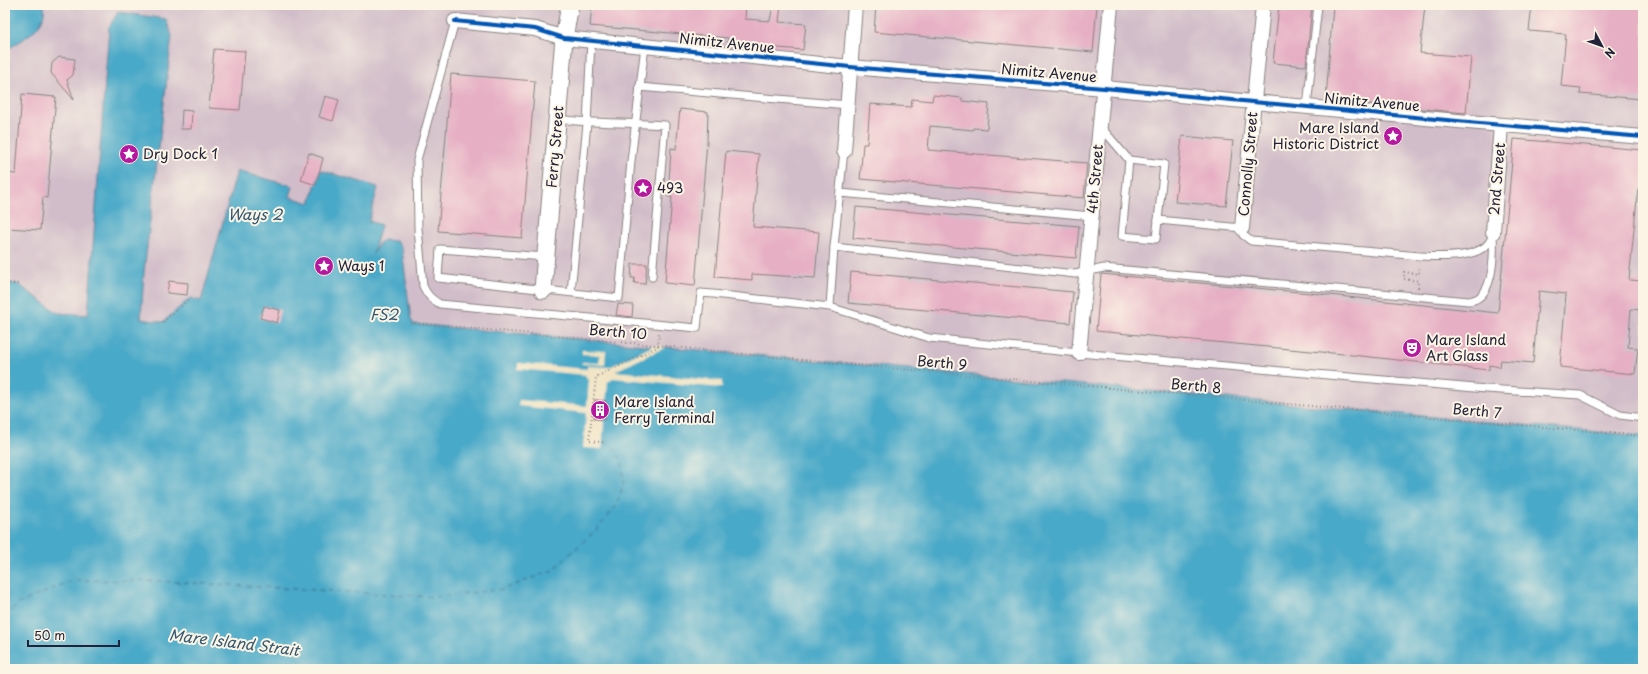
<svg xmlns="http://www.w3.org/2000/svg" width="1648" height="674" font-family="'Playpen Sans',sans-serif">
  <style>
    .industrial { fill: #d1bdc9 }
    .water { fill: #49a9c8; stroke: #366682 }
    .pier { fill: #f1e4c5 }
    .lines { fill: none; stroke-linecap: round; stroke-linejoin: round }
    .ferry { stroke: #325873; stroke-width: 1; stroke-dasharray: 5 4; stroke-linecap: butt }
    .building { fill: #e6afc4 }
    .service-casing { stroke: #8a8380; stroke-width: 9 }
    .minor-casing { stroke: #8a8380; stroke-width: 16 }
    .tertiary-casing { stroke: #8a8380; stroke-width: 19 }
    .path { stroke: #8a8380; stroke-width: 2; stroke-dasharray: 1 3; stroke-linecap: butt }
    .service { stroke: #fff; stroke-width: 7 }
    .minor { stroke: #fff; stroke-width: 14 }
    .tertiary { stroke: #fff; stroke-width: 17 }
    .cycleway-casing { stroke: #fcf5e5; stroke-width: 6 }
    .cycleway { stroke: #0057b8; stroke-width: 4 }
    .labels { text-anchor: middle; stroke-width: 4; stroke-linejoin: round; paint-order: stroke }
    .street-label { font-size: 14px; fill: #22223b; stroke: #fcf5e5 }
    .poi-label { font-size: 14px; fill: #22223b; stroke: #fcf5e5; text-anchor: start }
    .water-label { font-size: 15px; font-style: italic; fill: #325873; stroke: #fcf5e5 }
  </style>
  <rect width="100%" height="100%" fill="#fcf5e5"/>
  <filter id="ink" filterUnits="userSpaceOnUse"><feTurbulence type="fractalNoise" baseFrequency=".025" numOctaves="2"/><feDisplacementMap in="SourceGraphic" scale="8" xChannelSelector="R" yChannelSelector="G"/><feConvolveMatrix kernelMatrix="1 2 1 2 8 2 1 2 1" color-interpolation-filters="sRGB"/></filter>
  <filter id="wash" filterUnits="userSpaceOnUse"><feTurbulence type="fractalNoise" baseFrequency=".012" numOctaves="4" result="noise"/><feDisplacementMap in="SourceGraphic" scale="16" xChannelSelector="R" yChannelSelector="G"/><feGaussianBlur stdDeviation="0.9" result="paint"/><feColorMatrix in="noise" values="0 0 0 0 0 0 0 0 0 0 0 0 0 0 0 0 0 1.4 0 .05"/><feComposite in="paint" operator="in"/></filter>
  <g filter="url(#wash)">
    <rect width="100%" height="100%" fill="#f1e4c5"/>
    <path class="industrial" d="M 5,5 L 1643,5 L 1643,436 L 414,324 L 411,320 L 402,249 L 372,258 L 235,180 L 201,302 L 190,299 L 163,322 L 140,319 L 141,315 L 89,310 L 88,315 L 58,313 L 18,284 L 5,283 Z"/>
    <g class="water">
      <path d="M 5,5 L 44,5 C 48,28 21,40 5,51 Z"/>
      <path d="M 118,12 L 166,19 L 172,36 L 144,272 L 141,319 L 163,322 L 190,298 L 201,301 L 237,171 L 293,186 L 290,197 L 310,203 L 320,170 L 378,187 L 369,221 L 381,225 L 373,254 L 379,243 L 383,240 L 396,241 L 402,249 L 411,320 L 414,324 L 1643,436 L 1643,669 L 5,669 L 5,283 L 18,284 L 58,313 L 88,315 L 109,27 Z"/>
    </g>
    <g class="pier">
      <path d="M 650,345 L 664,346 L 664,348 L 615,371 L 722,381 L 722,388 L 612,378 L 611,381 L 608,381 L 602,449 L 583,448 L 586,413 L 518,406 L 519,400 L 587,406 L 589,379 L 586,379 L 586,375 L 518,369 L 518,363 L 587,369 L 587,366 L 609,367 L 651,347 Z"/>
      <path d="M 582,350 L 606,351 L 605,365 L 582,364 L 582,362 L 599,363 L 600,355 L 582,354 Z"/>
    </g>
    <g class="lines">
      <path class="ferry" d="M 5,617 L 18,604 L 73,580 L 158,581 L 435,597 L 504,589 L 553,570 L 600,526 L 616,506 L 624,483 L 622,461 L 614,448 L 603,442"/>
    </g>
    <g id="blocks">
      <g class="building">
        <path d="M 592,5 L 746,5 L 745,19 L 770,21 L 773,5 L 781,5 L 779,22 L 806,24 L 803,50 L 728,44 L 728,38 L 590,26 Z"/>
        <path d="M 876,5 L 1097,5 L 1093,52 L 874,32 Z"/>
        <path d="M 1279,5 L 1312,5 L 1306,66 L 1273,63 Z"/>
        <path d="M 1333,5 L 1425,5 L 1420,53 L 1471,57 L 1466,113 L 1326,100 Z"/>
        <path d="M 1532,5 L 1643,5 L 1643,99 L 1580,94 L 1581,88 L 1561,86 L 1566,34 L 1529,31 Z"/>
        <path d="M 214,49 L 245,51 L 240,110 L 209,108 Z"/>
        <path d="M 59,57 L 75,59 L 73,75 L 67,80 L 74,100 L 51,73 L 52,63 Z"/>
        <path d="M 451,74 L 535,81 L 522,238 L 438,231 Z"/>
        <path d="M 22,94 L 56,97 L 47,198 L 43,197 L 40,230 L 5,228 L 5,173 L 16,174 Z"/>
        <path d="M 933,95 L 962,98 L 962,101 L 989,104 L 987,129 L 973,128 L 973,130 L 930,126 L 928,150 L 1087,163 L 1084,198 L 860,179 L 863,144 L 867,144 L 870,104 L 911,107 L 912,99 L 932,101 Z"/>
        <path d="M 325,96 L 339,100 L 333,121 L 319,117 Z"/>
        <path d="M 680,109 L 708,112 L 707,142 L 695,286 L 665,283 L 672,197 L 668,197 L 671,148 L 676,149 Z"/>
        <path d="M 182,110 L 192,111 L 191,129 L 181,129 Z"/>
        <path d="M 1182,136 L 1233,141 L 1226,206 L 1175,202 Z"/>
        <path d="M 1514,139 L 1643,150 L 1643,189 L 1638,189 L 1629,280 L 1643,281 L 1641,310 L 1631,309 L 1628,347 L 1638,348 L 1635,374 L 1560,367 L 1566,294 L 1539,291 L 1533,363 L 1501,360 L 1500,367 L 1489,365 L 1489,370 L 1343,354 L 1096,331 L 1101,274 L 1310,293 L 1498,313 Z"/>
        <path d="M 726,151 L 759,154 L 753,227 L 819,232 L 815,278 L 752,274 L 752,280 L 715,277 Z"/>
        <path d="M 309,153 L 323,158 L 316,185 L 301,180 Z"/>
        <path d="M 856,207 L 1079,226 L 1076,258 L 853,238 Z"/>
        <path d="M 632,264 L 647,264 L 645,284 L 634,283 L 635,278 L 631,278 Z"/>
        <path d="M 851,272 L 1073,292 L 1070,323 L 848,303 Z"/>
        <path d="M 169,281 L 188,283 L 187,295 L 167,293 Z"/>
        <path d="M 618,304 L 633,305 L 632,317 L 616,315 Z"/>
        <path d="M 264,306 L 280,310 L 277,323 L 260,318 Z"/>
        <path d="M 595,400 L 606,401 L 605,420 L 594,419 Z"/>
      </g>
    </g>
  </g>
  <g filter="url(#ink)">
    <use href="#blocks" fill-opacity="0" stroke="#8a8380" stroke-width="1"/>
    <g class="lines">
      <defs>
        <g id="service">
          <path d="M 455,21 L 417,160 L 418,228 L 423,286 C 427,295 431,299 440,304 L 697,328 L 701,293 L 713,294 L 830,307 L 929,338 L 1079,353 L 1486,389 L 1580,395 L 1620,415 L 1643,418"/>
          <path d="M 639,87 L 848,105"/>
          <path d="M 1307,107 L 1318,5"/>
          <path d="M 557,119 C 593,124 629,122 665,125 L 652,277"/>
          <path d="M 1101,127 L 1129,160"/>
          <path d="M 1129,160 L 1164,164 L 1156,239 L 1122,236 Z"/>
          <path d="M 840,193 L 1092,216"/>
          <path d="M 1158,220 L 1242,228 L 1243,235 L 1251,241 L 1420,256 C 1438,257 1486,260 1492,236"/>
          <path d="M 834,247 L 1075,274 L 1104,268 L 1469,301 C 1495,299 1494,252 1493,232"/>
          <path d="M 545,257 L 440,249 L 438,278 L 619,298 L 631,161 L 645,46"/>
          <path d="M 571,292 L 587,123 L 591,41"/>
          <path d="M 830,307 L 834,247 L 844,151"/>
        </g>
        <g id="minor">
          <path d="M 455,21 L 535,29 L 564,38 L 850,67 L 1104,88 L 1468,122 L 1643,137"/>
          <path d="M 844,151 L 855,5"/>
          <path d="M 1242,228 L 1263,5"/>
          <path d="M 1493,232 L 1501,125"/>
          <path d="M 1079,353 L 1111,5"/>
        </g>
        <path id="tertiary" d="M 543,290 L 564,38 L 570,5"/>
      </defs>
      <use href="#service" class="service-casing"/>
      <use href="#minor" class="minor-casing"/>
      <use href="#tertiary" class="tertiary-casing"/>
      <g class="path">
        <path d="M 5,283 L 18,284"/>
        <path d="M 1418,288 L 1418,281 L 1404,279 L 1404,272 L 1419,274 L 1419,266"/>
        <path d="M 163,322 L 190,298"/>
        <path d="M 411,323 L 664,346 L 823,362 L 1643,436"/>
        <path d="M 603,442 L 589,441 L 596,377 L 658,347 L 659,333"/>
      </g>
      <use href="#service" class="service"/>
      <use href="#minor" class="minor"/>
      <use href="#tertiary" class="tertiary"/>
      <defs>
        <path id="cycleway" d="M 455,21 L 535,29 L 564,38 L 850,67 L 1104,88 L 1468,122 L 1643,137"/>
      </defs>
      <use href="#cycleway" class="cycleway-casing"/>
      <use href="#cycleway" class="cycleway"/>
    </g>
  </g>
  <defs>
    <symbol id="sight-disc" viewBox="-11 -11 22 22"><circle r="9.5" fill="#b5179e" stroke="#fcf5e5"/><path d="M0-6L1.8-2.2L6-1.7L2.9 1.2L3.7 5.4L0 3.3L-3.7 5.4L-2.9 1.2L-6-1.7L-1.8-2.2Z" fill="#fff"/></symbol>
    <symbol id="theatre-disc" viewBox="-11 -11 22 22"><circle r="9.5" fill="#b5179e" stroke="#fcf5e5"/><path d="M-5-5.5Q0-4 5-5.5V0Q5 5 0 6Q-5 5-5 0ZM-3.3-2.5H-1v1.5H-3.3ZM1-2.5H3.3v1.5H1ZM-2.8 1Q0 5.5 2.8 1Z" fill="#fff"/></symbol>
    <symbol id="building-disc" viewBox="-11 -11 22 22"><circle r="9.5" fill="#b5179e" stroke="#fcf5e5"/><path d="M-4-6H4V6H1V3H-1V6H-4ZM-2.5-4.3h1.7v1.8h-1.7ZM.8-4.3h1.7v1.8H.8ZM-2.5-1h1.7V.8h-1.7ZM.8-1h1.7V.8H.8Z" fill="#fff"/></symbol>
  </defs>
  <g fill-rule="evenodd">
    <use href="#sight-disc" x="1382" y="125" width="22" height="22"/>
    <use href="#sight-disc" x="118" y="143" width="22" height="22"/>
    <use href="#sight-disc" x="632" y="177" width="22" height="22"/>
    <use href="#sight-disc" x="313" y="255" width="22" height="22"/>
    <use href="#theatre-disc" x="1401" y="337" width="22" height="22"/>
    <use href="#building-disc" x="589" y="399" width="22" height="22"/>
  </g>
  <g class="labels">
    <g class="street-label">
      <text transform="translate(727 43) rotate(6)" y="5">Nimitz Avenue</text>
      <text transform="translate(1049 73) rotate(5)" y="5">Nimitz Avenue</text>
      <text transform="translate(1372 102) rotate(5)" y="5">Nimitz Avenue</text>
      <text transform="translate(555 147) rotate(-85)" y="5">Ferry Street</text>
      <text transform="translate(1248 164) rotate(-85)" y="5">Connolly Street</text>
      <text transform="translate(1095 179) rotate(-85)" y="5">4th Street</text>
      <text transform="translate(1497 179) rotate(-85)" y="5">2nd Street</text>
      <text transform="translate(618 332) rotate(5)" y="5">Berth 10</text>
      <text transform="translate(942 363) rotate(5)" y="5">Berth 9</text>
      <text transform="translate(1196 386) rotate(5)" y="5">Berth 8</text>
      <text transform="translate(1477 411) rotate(5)" y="5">Berth 7</text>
    </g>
    <g class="poi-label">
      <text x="1379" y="133" text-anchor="end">Mare Island<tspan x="1379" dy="16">Historic District</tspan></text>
      <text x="143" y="159">Dry Dock 1</text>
      <text x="657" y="193">493</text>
      <text x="338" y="271">Ways 1</text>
      <text x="1426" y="345">Mare Island<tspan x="1426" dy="16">Art Glass</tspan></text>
      <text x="614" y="407">Mare Island<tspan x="614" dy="16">Ferry Terminal</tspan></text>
    </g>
    <g class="water-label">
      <text x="255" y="220">Ways 2</text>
      <text x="384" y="320">FS2</text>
      <text transform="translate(234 643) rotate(7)" y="5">Mare Island Strait</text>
    </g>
  </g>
  <rect width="1648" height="674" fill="none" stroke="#fcf5e5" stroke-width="20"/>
  <g transform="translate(1602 46) rotate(131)" stroke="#fcf5e5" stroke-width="3" paint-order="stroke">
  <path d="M0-3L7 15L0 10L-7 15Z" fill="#22223b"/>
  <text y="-6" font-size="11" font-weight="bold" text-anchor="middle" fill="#22223b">N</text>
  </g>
  <path d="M28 640v6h91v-6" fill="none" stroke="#22223b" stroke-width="2"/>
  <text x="34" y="640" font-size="12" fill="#22223b" stroke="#fcf5e5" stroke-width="3" paint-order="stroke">50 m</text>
</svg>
